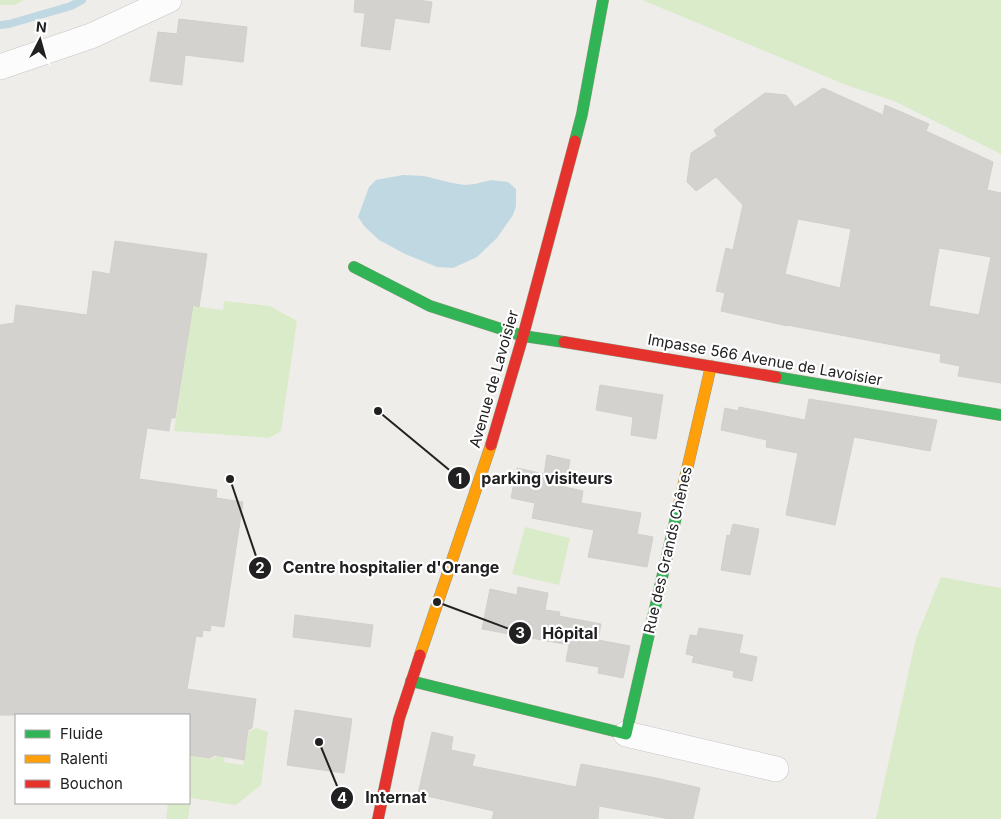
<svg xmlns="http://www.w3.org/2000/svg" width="1001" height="819" font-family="Inter,sans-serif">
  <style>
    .grass { fill: #daebca }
    .water { fill: #bfd8e1 }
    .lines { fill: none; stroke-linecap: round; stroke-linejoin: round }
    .stream { stroke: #bfd8e1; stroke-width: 8 }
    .building { fill: #d4d2cf; stroke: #d2cfcb; fill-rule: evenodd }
    .street-casing { stroke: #c6c5c4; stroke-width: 26 }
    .fast-casing { stroke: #969982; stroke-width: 12 }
    .slow-casing { stroke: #969982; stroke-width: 12 }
    .jam-casing { stroke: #969982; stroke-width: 12 }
    .street { stroke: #fdfcfc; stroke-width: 25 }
    .fast { stroke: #30b455; stroke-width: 11 }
    .slow { stroke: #ff9f0a; stroke-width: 11 }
    .jam { stroke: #e5322d; stroke-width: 11 }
    .labels { text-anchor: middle; stroke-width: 4.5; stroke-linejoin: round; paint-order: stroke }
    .street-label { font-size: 15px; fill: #212121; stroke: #fff }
    .leader { fill: none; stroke: #212121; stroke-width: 2 }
    .callout-dot { fill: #212121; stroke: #fff; stroke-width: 2 }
    .mark-label { font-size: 15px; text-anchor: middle; font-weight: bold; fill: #fff }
    .callout-label { font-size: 16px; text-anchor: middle; font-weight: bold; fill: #212121; stroke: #fff; stroke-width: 4.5; stroke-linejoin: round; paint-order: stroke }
  </style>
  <rect width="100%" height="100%" fill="#efedea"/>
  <g class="grass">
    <path d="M 0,0 L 24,0 L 14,5 L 0,5 Z"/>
    <path d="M 642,0 L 1001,0 L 1001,154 L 894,101 L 846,85 Z"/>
    <path d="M 224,301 L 270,306 L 297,321 L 281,431 L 269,438 L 174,431 L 193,306 L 223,310 Z"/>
    <path d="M 525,527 L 570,538 L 559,585 L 512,574 Z"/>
    <path d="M 941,577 L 1001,588 L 1001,819 L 876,819 L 916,638 Z"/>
    <path d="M 256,728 L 268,732 L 261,785 L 236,805 L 191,798 L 188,819 L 166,819 L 168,803 L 189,803 L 189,755 L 211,759 L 226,751 L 224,762 L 243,765 L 249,732 Z"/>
  </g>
  <path class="water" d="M 403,175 L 424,176 L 452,183 L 465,185 L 475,184 L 491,180 L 508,182 L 516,189 L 516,206 L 513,215 L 497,238 L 477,257 L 453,268 L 437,267 L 405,254 L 379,240 L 365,227 L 358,217 L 369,187 L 376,180 Z"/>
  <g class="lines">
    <path class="stream" d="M 0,25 L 9,24 L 71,6 L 82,0"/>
  </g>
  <g class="building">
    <path d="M 355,0 L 418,0 L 432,2 L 429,23 L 395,18 L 390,50 L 361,46 L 365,13 L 354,12 Z"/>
    <path d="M 179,19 L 247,27 L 243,62 L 185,55 L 182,85 L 150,81 L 158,32 L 177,34 Z"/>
    <path d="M 823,88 L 883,115 L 885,105 L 929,124 L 926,131 L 993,162 L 987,190 L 1001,193 L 1001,383 L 958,376 L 960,366 L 940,362 L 941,354 L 787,325 L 787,326 L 721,311 L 725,293 L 716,291 L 726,248 L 733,250 L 743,205 L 716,177 L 696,191 L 687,182 L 691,153 L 717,136 L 714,130 L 765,93 L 786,95 L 795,107 ZM 798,219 L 851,229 L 840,288 L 785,274 ZM 939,248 L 991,257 L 979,315 L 929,306 Z"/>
    <path d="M 115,241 L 207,254 L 199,307 L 193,305 L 175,418 L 171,418 L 169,431 L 147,428 L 139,479 L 217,490 L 216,498 L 243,502 L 224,627 L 211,625 L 210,631 L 203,630 L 202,637 L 196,636 L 187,689 L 256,699 L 252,728 L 248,730 L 244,760 L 215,755 L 210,758 L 189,755 L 189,715 L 0,715 L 0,325 L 14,323 L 16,305 L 87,315 L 93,271 L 110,274 Z"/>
    <path d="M 600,385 L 663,395 L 656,439 L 631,435 L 633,417 L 596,410 Z"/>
    <path d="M 809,399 L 937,420 L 930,451 L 854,437 L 835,525 L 786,515 L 798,453 L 766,447 L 767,440 L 721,430 L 725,408 L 738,411 L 739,407 L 805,420 Z"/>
    <path d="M 547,455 L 570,460 L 565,487 L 583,491 L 581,503 L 641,513 L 637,534 L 653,537 L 647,567 L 588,557 L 594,530 L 532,518 L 535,503 L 511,498 L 517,468 L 544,474 Z"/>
    <path d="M 733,524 L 759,529 L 750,575 L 721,570 L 727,535 L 730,536 Z"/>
    <path d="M 518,587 L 548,593 L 545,610 L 560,612 L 559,616 L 601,624 L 598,640 L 630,646 L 623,678 L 598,673 L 599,667 L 566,661 L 569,645 L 482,629 L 490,589 L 517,595 Z"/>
    <path d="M 295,615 L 373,625 L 370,647 L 293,637 Z"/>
    <path d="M 699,628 L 743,635 L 739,653 L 757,657 L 752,681 L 733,677 L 734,671 L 692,662 L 694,656 L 686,654 L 690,635 L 697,636 Z"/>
    <path d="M 295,710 L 352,719 L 344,773 L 287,765 Z"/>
    <path d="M 432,732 L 453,737 L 451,750 L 475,755 L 472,766 L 576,787 L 581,764 L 656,778 L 700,788 L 693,819 L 670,819 L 599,806 L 598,819 L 492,819 L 494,811 L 418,794 Z"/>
  </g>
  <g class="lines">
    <defs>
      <g id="street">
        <path d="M 0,67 L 91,36 L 169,0"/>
        <path d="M 626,734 L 776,769"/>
      </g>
      <g id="fast">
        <path d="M 575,141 L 582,114 L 603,0"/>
        <path d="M 354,267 L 430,306 L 523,336 L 564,342"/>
        <path d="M 776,377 L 1001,415"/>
        <path d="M 411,681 L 626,734 L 679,504"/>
      </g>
      <g id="slow">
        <path d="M 679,504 L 711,366"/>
        <path d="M 420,655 L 491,445"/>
      </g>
      <g id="jam">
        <path d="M 564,342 L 776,377"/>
        <path d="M 491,445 L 523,336 L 575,141"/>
        <path d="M 378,819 L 399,719 L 420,655"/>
      </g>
    </defs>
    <use href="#street" class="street-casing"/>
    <use href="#fast" class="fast-casing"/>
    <use href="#slow" class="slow-casing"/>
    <use href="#jam" class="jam-casing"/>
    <use href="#street" class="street"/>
    <use href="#fast" class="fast"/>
    <use href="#slow" class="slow"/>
    <use href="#jam" class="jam"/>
  </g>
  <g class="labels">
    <g class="street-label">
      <text transform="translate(765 360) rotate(10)" y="5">Impasse 566 Avenue de Lavoisier</text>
      <text transform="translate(494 379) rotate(-74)" y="5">Avenue de Lavoisier</text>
      <text transform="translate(668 550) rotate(-77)" y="5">Rue des Grands Chênes</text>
    </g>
  </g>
  <path class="leader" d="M378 411L459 478M230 479L260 568M437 602L520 633M319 742L342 798"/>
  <g class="callout-dot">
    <circle cx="378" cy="411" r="5"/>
    <circle cx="230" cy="479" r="5"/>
    <circle cx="437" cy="602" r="5"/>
    <circle cx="319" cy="742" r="5"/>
    <circle cx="459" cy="478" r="12"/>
    <circle cx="260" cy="568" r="12"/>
    <circle cx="520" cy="633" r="12"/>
    <circle cx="342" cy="798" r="12"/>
  </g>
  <g class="mark-label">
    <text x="459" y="484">1</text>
    <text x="260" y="573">2</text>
    <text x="520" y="638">3</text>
    <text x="342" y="803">4</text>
  </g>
  <g class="callout-label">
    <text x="547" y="484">parking visiteurs</text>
    <text x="391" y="573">Centre hospitalier d'Orange</text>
    <text x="570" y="639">Hôpital</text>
    <text x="396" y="803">Internat</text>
  </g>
  <rect x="15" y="714" width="175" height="90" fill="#ffffff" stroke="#a6a6a6"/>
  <rect x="25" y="730" width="25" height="8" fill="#30b455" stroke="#a6a6a6"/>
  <text x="60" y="739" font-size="15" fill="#212121">Fluide</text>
  <rect x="25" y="755" width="25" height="8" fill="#ff9f0a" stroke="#a6a6a6"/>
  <text x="60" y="764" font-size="15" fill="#212121">Ralenti</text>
  <rect x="25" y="780" width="25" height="8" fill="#e5322d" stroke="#a6a6a6"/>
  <text x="60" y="789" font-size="15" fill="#212121">Bouchon</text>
  <g transform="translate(40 40) rotate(6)" stroke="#ffffff" stroke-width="4" paint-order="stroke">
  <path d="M0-4L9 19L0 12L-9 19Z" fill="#212121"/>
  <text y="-8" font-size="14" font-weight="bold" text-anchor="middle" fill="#212121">N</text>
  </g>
</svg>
